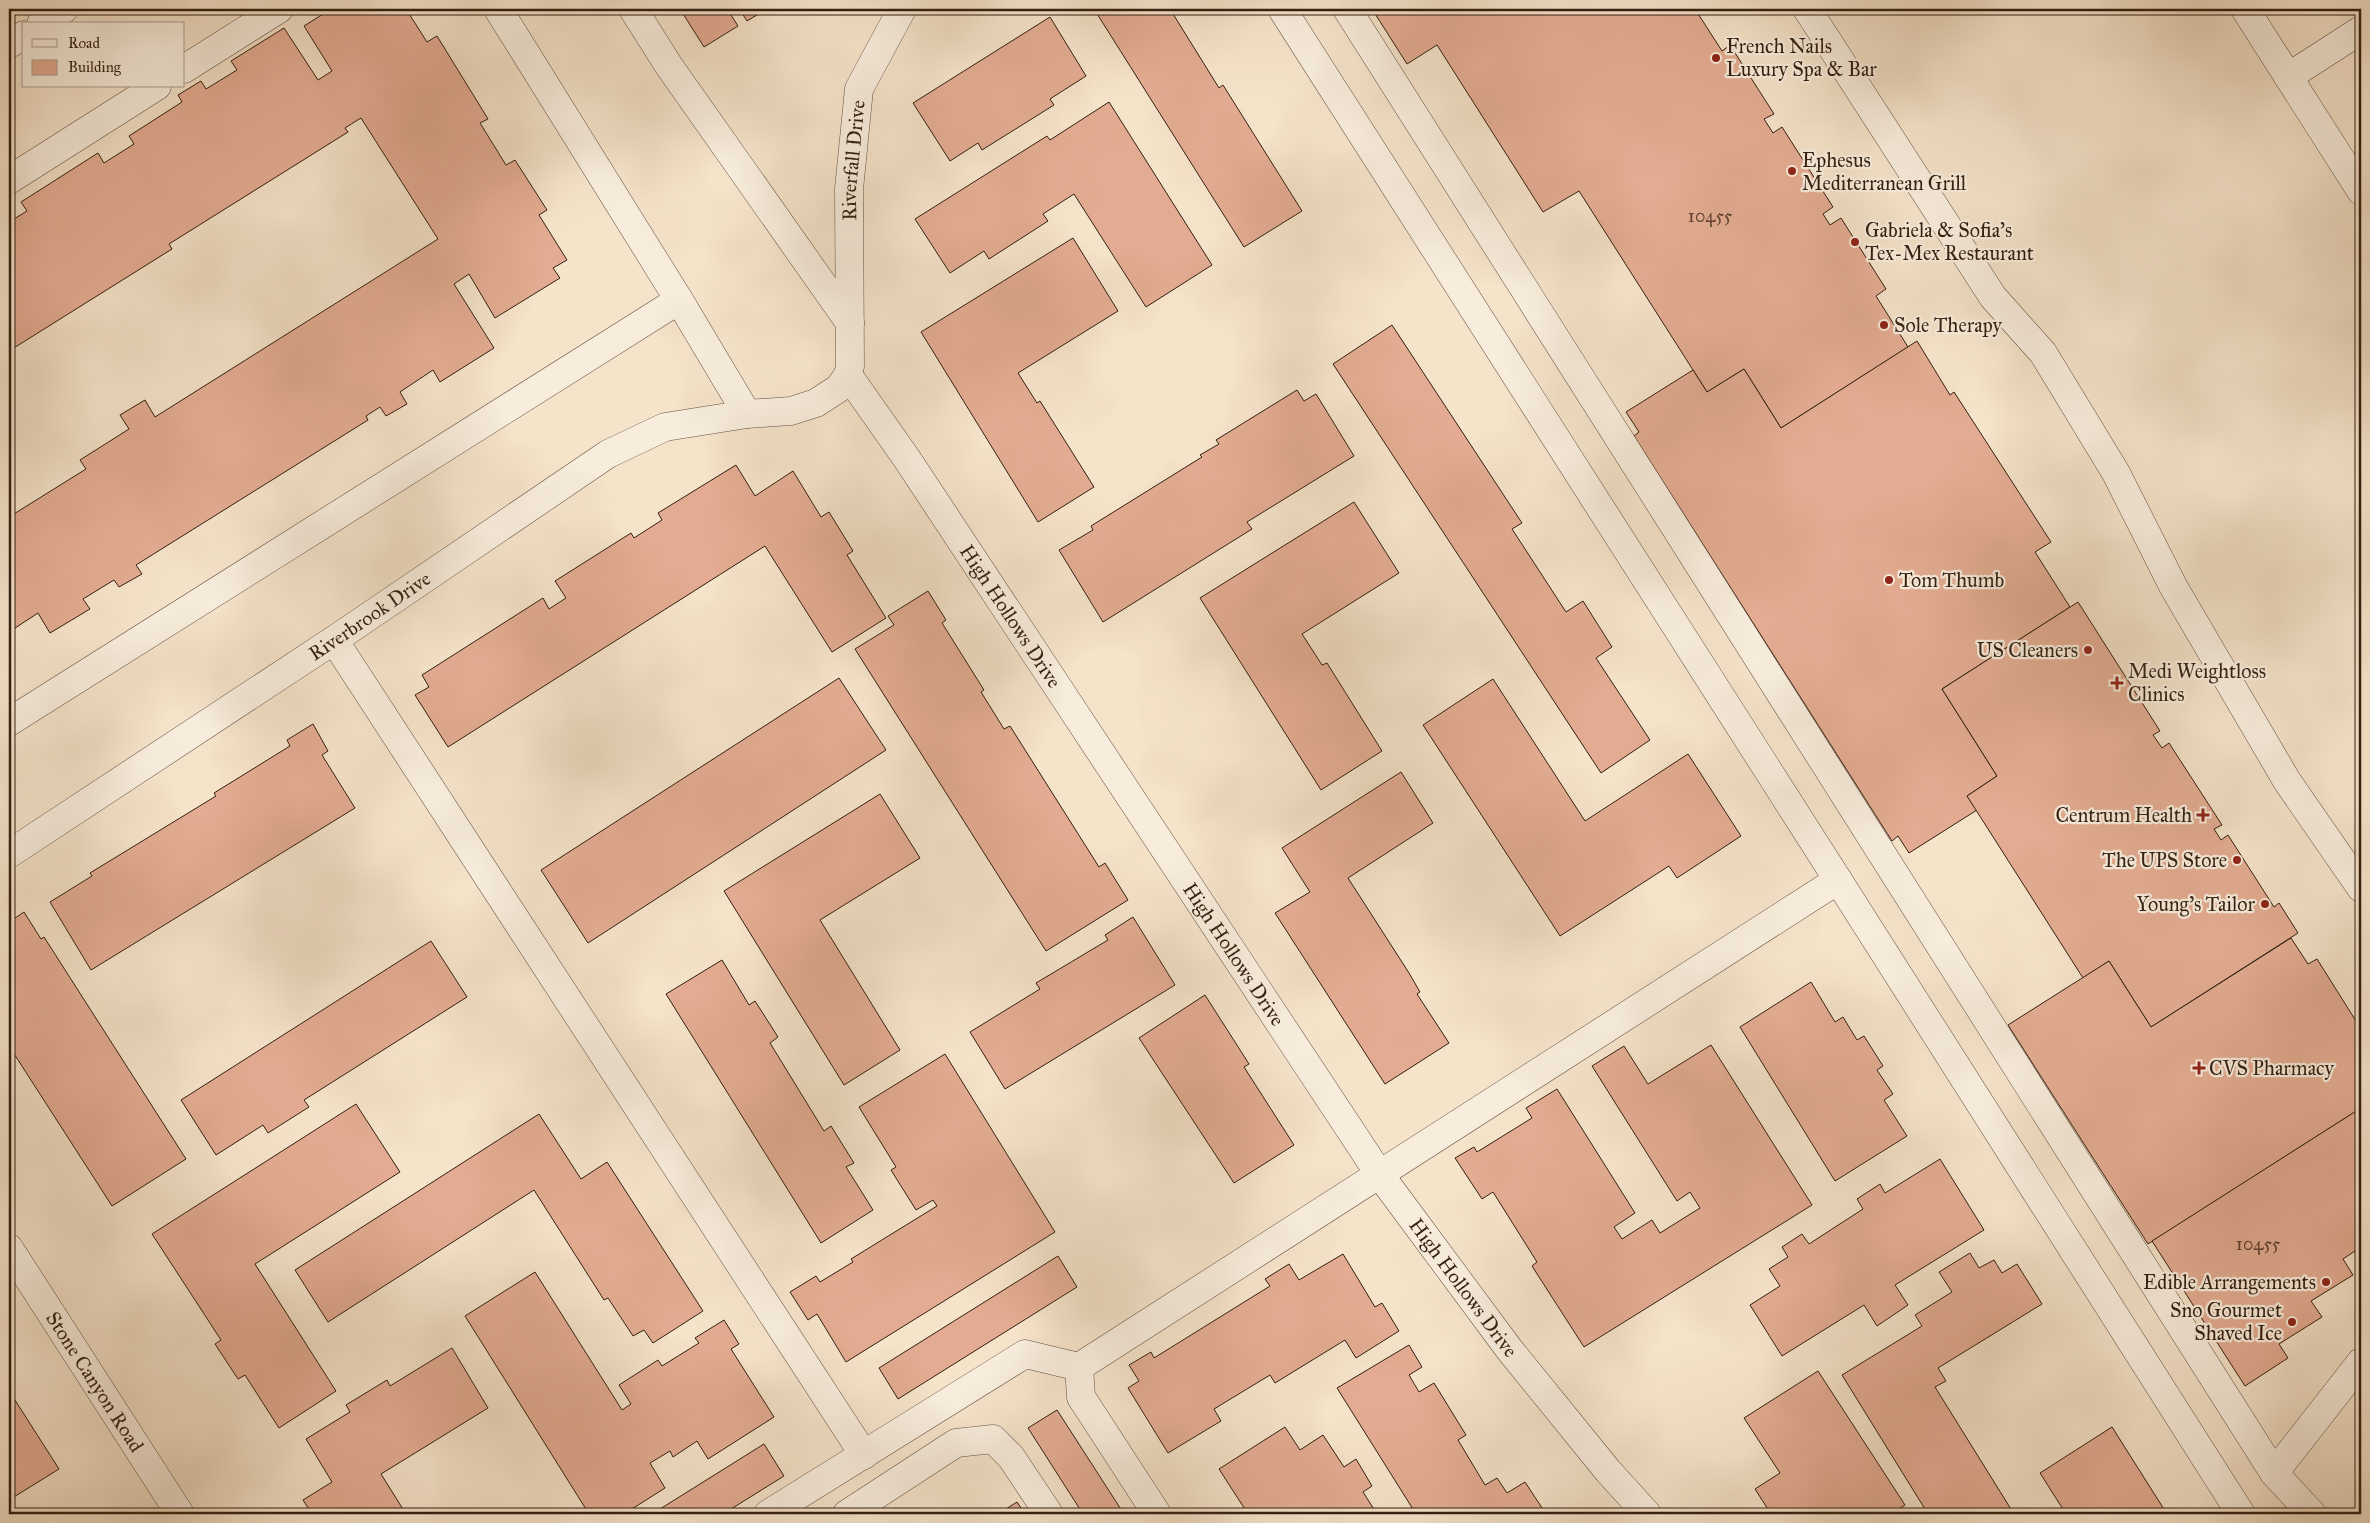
<svg xmlns="http://www.w3.org/2000/svg" width="2370" height="1523" font-family="'IM FELL Great Primer',serif">
  <style>
    .building { fill: #e3ac92; stroke: #331f11 }
    .lines { fill: none; stroke-linecap: round; stroke-linejoin: round }
    .minor-casing { stroke: #64503f; stroke-width: 29 }
    .minor { stroke: #f8eddd; stroke-width: 28 }
    .poi-dot { fill: #8f2418; stroke: #f8eddd; stroke-width: 2 }
    .labels { text-anchor: middle; stroke-width: 4.5; stroke-linejoin: round; paint-order: stroke }
    .number-label { font-size: 18px; fill: #5f4231 }
    .poi-label { font-size: 20px; fill: #331f11; stroke: #f8eddd; text-anchor: start }
    .street-label { font-size: 20px; fill: #331f11; stroke: #f8eddd }
  </style>
  <rect width="100%" height="100%" fill="#f5e3ca"/>
  <filter id="stains"><feTurbulence type="fractalNoise" baseFrequency=".004" numOctaves="4"/><feColorMatrix values="0 0 0 0 .2 0 0 0 0 .09 0 0 0 0 .02 0 0 0 .5 -.17"/></filter>
  <radialGradient id="worn" r=".72"><stop offset=".6" stop-color="#630" stop-opacity="0"/><stop offset="1" stop-color="#630" stop-opacity=".3"/></radialGradient>
  <g class="building">
    <path d="M 331,9 L 406,9 L 427,42 L 437,36 L 488,119 L 480,123 L 506,165 L 515,160 L 547,210 L 539,215 L 567,260 L 553,268 L 560,278 L 495,318 L 469,274 L 454,284 L 494,348 L 440,382 L 433,370 L 400,392 L 407,404 L 386,416 L 380,407 L 366,416 L 368,420 L 136,565 L 142,574 L 119,587 L 114,580 L 83,599 L 90,609 L 50,633 L 38,613 L 9,632 L 9,517 L 86,469 L 80,460 L 129,429 L 120,415 L 145,400 L 155,417 L 438,239 L 361,118 L 345,128 L 348,132 L 169,244 L 172,249 L 9,351 L 9,222 L 27,211 L 21,202 L 98,153 L 104,163 L 134,144 L 129,136 L 182,102 L 178,95 L 201,81 L 206,89 L 237,70 L 231,61 L 284,28 L 318,80 L 332,71 L 304,26 Z"/>
    <path d="M 680,9 L 767,9 L 747,21 L 740,10 L 731,15 L 738,26 L 704,47 Z"/>
    <path d="M 1094,9 L 1170,9 L 1219,88 L 1223,85 L 1302,211 L 1244,247 Z"/>
    <path d="M 1372,9 L 1695,9 L 1722,51 L 1730,45 L 1774,114 L 1764,119 L 1773,133 L 1782,127 L 1833,207 L 1823,214 L 1830,225 L 1841,218 L 1886,289 L 1876,296 L 1908,347 L 1781,428 L 1744,369 L 1707,392 L 1579,191 L 1543,212 L 1437,45 L 1407,64 Z"/>
    <path d="M 1050,17 L 1086,76 L 1050,99 L 1054,105 L 982,150 L 978,143 L 950,161 L 913,103 Z"/>
    <path d="M 1109,102 L 1212,265 L 1146,307 L 1074,194 L 1043,214 L 1048,221 L 989,259 L 984,251 L 950,273 L 915,219 L 1047,136 L 1050,140 Z"/>
    <path d="M 1073,238 L 1118,311 L 1018,373 L 1037,403 L 1040,401 L 1094,487 L 1038,522 L 921,332 Z"/>
    <path d="M 1392,325 L 1522,523 L 1512,529 L 1566,612 L 1583,601 L 1612,647 L 1596,658 L 1650,740 L 1601,773 L 1333,364 Z"/>
    <path d="M 1917,341 L 1950,395 L 1954,392 L 2051,542 L 2035,552 L 2070,607 L 1942,689 L 1997,776 L 1967,796 L 1977,810 L 1909,853 L 1898,836 L 1892,841 L 1634,436 L 1639,432 L 1626,412 L 1693,370 L 1707,392 L 1744,369 L 1781,428 Z"/>
    <path d="M 1297,390 L 1304,401 L 1316,394 L 1354,456 L 1247,522 L 1252,529 L 1103,622 L 1059,550 L 1093,530 L 1091,526 L 1202,457 L 1200,455 L 1219,444 L 1216,440 Z"/>
    <path d="M 736,465 L 755,496 L 793,471 L 821,517 L 829,512 L 853,551 L 847,555 L 886,618 L 832,652 L 765,546 L 448,747 L 415,695 L 429,687 L 422,675 L 543,598 L 549,609 L 566,598 L 555,581 L 631,533 L 634,538 L 662,520 L 658,513 Z"/>
    <path d="M 1354,502 L 1399,573 L 1302,634 L 1322,665 L 1327,663 L 1382,751 L 1321,790 L 1200,598 Z"/>
    <path d="M 928,591 L 946,620 L 942,623 L 984,690 L 981,692 L 1004,729 L 1010,726 L 1099,867 L 1105,863 L 1128,900 L 1046,951 L 855,649 L 894,625 L 888,616 Z"/>
    <path d="M 2078,602 L 2160,731 L 2153,735 L 2162,748 L 2169,743 L 2222,825 L 2214,829 L 2221,840 L 2228,835 L 2274,907 L 2279,903 L 2298,933 L 2151,1027 L 2109,961 L 2083,978 L 1967,796 L 1997,776 L 1942,689 Z"/>
    <path d="M 839,678 L 886,750 L 588,943 L 541,870 Z"/>
    <path d="M 1493,679 L 1585,821 L 1688,754 L 1741,836 L 1677,878 L 1669,866 L 1560,936 L 1423,725 Z"/>
    <path d="M 313,724 L 328,751 L 322,755 L 355,808 L 91,970 L 50,902 L 92,876 L 90,873 L 216,796 L 214,793 L 290,746 L 287,740 Z"/>
    <path d="M 1401,772 L 1433,823 L 1348,878 L 1409,973 L 1420,992 L 1417,994 L 1449,1043 L 1385,1084 L 1275,913 L 1310,892 L 1282,848 Z"/>
    <path d="M 880,794 L 920,858 L 820,920 L 900,1050 L 844,1085 L 724,891 Z"/>
    <path d="M 24,912 L 41,939 L 44,937 L 186,1159 L 112,1206 L 9,1046 L 9,922 Z"/>
    <path d="M 1133,917 L 1175,985 L 1005,1089 L 970,1032 L 1040,989 L 1036,983 L 1108,940 L 1105,935 Z"/>
    <path d="M 2291,938 L 2308,964 L 2317,959 L 2361,1029 L 2361,1108 L 2148,1244 L 2008,1025 L 2109,961 L 2151,1027 Z"/>
    <path d="M 431,941 L 467,997 L 304,1100 L 309,1107 L 268,1133 L 263,1125 L 216,1155 L 181,1100 Z"/>
    <path d="M 722,960 L 749,1005 L 755,1001 L 778,1037 L 770,1043 L 824,1131 L 831,1126 L 854,1163 L 846,1167 L 873,1210 L 821,1243 L 666,994 Z"/>
    <path d="M 1811,982 L 1835,1022 L 1843,1017 L 1857,1040 L 1864,1036 L 1883,1066 L 1877,1070 L 1893,1094 L 1884,1100 L 1907,1136 L 1835,1181 L 1740,1027 Z"/>
    <path d="M 1205,995 L 1249,1064 L 1244,1067 L 1294,1145 L 1234,1183 L 1139,1038 Z"/>
    <path d="M 1711,1045 L 1812,1205 L 1584,1347 L 1532,1266 L 1537,1262 L 1493,1192 L 1482,1199 L 1455,1158 L 1474,1147 L 1477,1152 L 1532,1118 L 1526,1108 L 1557,1089 L 1635,1213 L 1614,1227 L 1622,1239 L 1652,1220 L 1660,1233 L 1700,1208 L 1690,1192 L 1677,1201 L 1592,1066 L 1624,1046 L 1648,1084 Z"/>
    <path d="M 945,1054 L 1055,1232 L 846,1362 L 817,1314 L 808,1320 L 790,1292 L 816,1276 L 820,1282 L 853,1262 L 851,1259 L 937,1206 L 933,1200 L 916,1210 L 891,1170 L 896,1167 L 859,1107 Z"/>
    <path d="M 356,1104 L 400,1172 L 255,1264 L 336,1391 L 279,1428 L 245,1375 L 238,1379 L 215,1344 L 221,1340 L 152,1234 Z"/>
    <path d="M 2361,1108 L 2361,1247 L 2343,1259 L 2353,1275 L 2311,1301 L 2322,1317 L 2279,1344 L 2288,1358 L 2245,1386 L 2152,1241 Z"/>
    <path d="M 539,1114 L 581,1179 L 607,1162 L 703,1311 L 653,1343 L 644,1330 L 633,1336 L 608,1298 L 604,1300 L 534,1190 L 328,1322 L 295,1270 Z"/>
    <path d="M 1940,1159 L 1984,1230 L 1895,1285 L 1908,1305 L 1877,1326 L 1864,1305 L 1782,1356 L 1750,1305 L 1780,1286 L 1769,1269 L 1788,1257 L 1782,1247 L 1802,1234 L 1809,1244 L 1863,1209 L 1857,1199 L 1880,1184 L 1885,1193 Z"/>
    <path d="M 1970,1253 L 1979,1268 L 1994,1260 L 2002,1273 L 2017,1264 L 2042,1304 L 1938,1368 L 1946,1381 L 1935,1387 L 2014,1514 L 1928,1514 L 1842,1375 L 1922,1326 L 1915,1315 L 1952,1292 L 1939,1272 Z"/>
    <path d="M 1343,1254 L 1375,1307 L 1382,1303 L 1399,1331 L 1356,1358 L 1345,1340 L 1275,1383 L 1270,1375 L 1214,1409 L 1221,1421 L 1168,1453 L 1128,1388 L 1139,1381 L 1129,1365 L 1151,1352 L 1154,1358 L 1270,1286 L 1265,1279 L 1289,1264 L 1299,1280 Z"/>
    <path d="M 1058,1256 L 1077,1287 L 898,1399 L 879,1368 Z"/>
    <path d="M 535,1272 L 622,1410 L 631,1404 L 619,1385 L 658,1360 L 662,1366 L 699,1343 L 695,1338 L 724,1320 L 739,1344 L 731,1349 L 774,1417 L 708,1459 L 697,1441 L 673,1457 L 670,1451 L 650,1463 L 665,1488 L 624,1514 L 589,1514 L 465,1316 Z"/>
    <path d="M 1409,1345 L 1422,1367 L 1409,1375 L 1419,1392 L 1434,1383 L 1466,1435 L 1458,1440 L 1485,1485 L 1497,1478 L 1507,1493 L 1525,1482 L 1546,1514 L 1416,1514 L 1337,1388 Z"/>
    <path d="M 452,1348 L 488,1408 L 381,1474 L 406,1514 L 312,1514 L 303,1500 L 332,1482 L 306,1439 L 350,1412 L 346,1405 L 387,1380 L 390,1386 Z"/>
    <path d="M 1818,1371 L 1905,1505 L 1894,1512 L 1896,1514 L 1771,1514 L 1755,1489 L 1780,1473 L 1744,1418 Z"/>
    <path d="M 13,1397 L 59,1469 L 9,1500 L 12,1505 L 9,1507 L 9,1399 Z"/>
    <path d="M 1057,1410 L 1124,1514 L 1083,1514 L 1028,1428 Z"/>
    <path d="M 1285,1427 L 1300,1450 L 1323,1435 L 1344,1467 L 1356,1459 L 1372,1486 L 1363,1492 L 1377,1514 L 1248,1514 L 1219,1469 Z"/>
    <path d="M 2112,1427 L 2167,1514 L 2066,1514 L 2040,1473 Z"/>
    <path d="M 764,1444 L 784,1476 L 723,1514 L 652,1514 Z"/>
    <path d="M 1017,1502 L 1025,1514 L 998,1514 Z"/>
  </g>
  <g class="lines">
    <defs>
      <g id="minor">
        <path d="M 498,9 L 679,300 L 747,414"/>
        <path d="M 633,9 L 669,66 L 850,323"/>
        <path d="M 1282,9 L 1838,880"/>
        <path d="M 1347,9 L 2274,1473 L 2312,1514"/>
        <path d="M 1807,9 L 1993,297 L 2043,353 L 2116,473 L 2173,586 L 2287,781 L 2361,888"/>
        <path d="M 2245,9 L 2361,191"/>
        <path d="M 41,24 L 64,9"/>
        <path d="M 9,44 L 24,35"/>
        <path d="M 184,69 L 279,9"/>
        <path d="M 2288,77 L 2361,30"/>
        <path d="M 9,180 L 157,86"/>
        <path id="s1" d="M 848,375 L 907,459 L 1380,1175 L 1509,1349 L 1608,1471 L 1647,1514"/>
        <path d="M 334,640 L 864,1455"/>
        <path d="M 9,722 L 679,300"/>
        <path id="s2" d="M 9,854 L 334,640 L 608,454 L 665,427 L 747,414 L 791,411 L 816,403 L 839,388 L 848,375 L 850,366 L 849,189 L 859,89 L 902,9"/>
        <path id="s3" d="M 9,1248 L 180,1514"/>
        <path d="M 1079,1367 L 1081,1397 L 1157,1514"/>
        <path d="M 2274,1473 L 2361,1362"/>
        <path d="M 768,1514 L 1025,1354 L 1079,1367 L 1838,880 L 2241,1514"/>
        <path d="M 847,1514 L 956,1443 L 993,1439 L 1011,1457 L 1049,1514"/>
      </g>
    </defs>
    <use href="#minor" class="minor-casing"/>
    <use href="#minor" class="minor"/>
  </g>
  <g class="poi-dot">
    <circle cx="1716" cy="58" r="5"/>
    <circle cx="1792" cy="171" r="5"/>
    <circle cx="1855" cy="242" r="5"/>
    <circle cx="1884" cy="325" r="5"/>
    <circle cx="1889" cy="580" r="5"/>
    <circle cx="2088" cy="650" r="5"/>
    <path d="M2114.5 675.5h5v5h5v5h-5v5h-5v-5h-5v-5h5z"/>
    <path d="M2200.5 807.5h5v5h5v5h-5v5h-5v-5h-5v-5h5z"/>
    <circle cx="2237" cy="860" r="5"/>
    <circle cx="2265" cy="904" r="5"/>
    <path d="M2196.5 1060.5h5v5h5v5h-5v5h-5v-5h-5v-5h5z"/>
    <circle cx="2326" cy="1282" r="5"/>
    <circle cx="2292" cy="1322" r="5"/>
  </g>
  <g class="labels">
    <g class="number-label">
      <text x="1710" y="222">10455</text>
      <text x="2258" y="1250">10455</text>
    </g>
    <g class="poi-label">
      <text x="1726" y="53">French Nails<tspan x="1726" dy="23">Luxury Spa &amp; Bar</tspan></text>
      <text x="1802" y="167">Ephesus<tspan x="1802" dy="23">Mediterranean Grill</tspan></text>
      <text x="1865" y="237">Gabriela &amp; Sofia's<tspan x="1865" dy="23">Tex-Mex Restaurant</tspan></text>
      <text x="1894" y="332">Sole Therapy</text>
      <text x="1899" y="587">Tom Thumb</text>
      <text x="2078" y="657" text-anchor="end">US Cleaners</text>
      <text x="2128" y="678">Medi Weightloss<tspan x="2128" dy="23">Clinics</tspan></text>
      <text x="2192" y="822" text-anchor="end">Centrum Health</text>
      <text x="2227" y="867" text-anchor="end">The UPS Store</text>
      <text x="2255" y="911" text-anchor="end">Young's Tailor</text>
      <text x="2209" y="1075">CVS Pharmacy</text>
      <text x="2316" y="1289" text-anchor="end">Edible Arrangements</text>
      <text x="2282" y="1317" text-anchor="end">Sno Gourmet<tspan x="2282" dy="23">Shaved Ice</tspan></text>
    </g>
    <g class="street-label">
      <text dy="7" stroke="none"><textPath href="#s2" startOffset="1195">Riverfall Drive</textPath></text>
      <text dy="7" stroke="none"><textPath href="#s2" startOffset="432">Riverbrook Drive</textPath></text>
      <text dy="7" stroke="none"><textPath href="#s1" startOffset="291">High Hollows Drive</textPath></text>
      <text dy="7" stroke="none"><textPath href="#s1" startOffset="696">High Hollows Drive</textPath></text>
      <text dy="7" stroke="none"><textPath href="#s1" startOffset="1101">High Hollows Drive</textPath></text>
      <text dy="7" stroke="none"><textPath href="#s3" startOffset="159">Stone Canyon Road</textPath></text>
    </g>
  </g>
  <rect width="2370" height="1523" fill="none" stroke="#f5e3ca" stroke-width="30"/>
  <rect x="10" y="10" width="2350" height="1503" fill="none" stroke="#331f11" stroke-width="2.5"/>
  <rect x="15" y="15" width="2340" height="1493" fill="none" stroke="#331f11"/>
  <rect x="22" y="22" width="162" height="65" fill="#f8eddd" stroke="#a99b8b"/>
  <rect x="32" y="39" width="25" height="8" fill="#f8eddd" stroke="#a99b8b"/>
  <text x="68" y="48" font-size="15" fill="#331f11">Road</text>
  <rect x="32" y="60" width="25" height="15" fill="#e3ac92" stroke="#a99b8b"/>
  <text x="68" y="72" font-size="15" fill="#331f11">Building</text>
  <rect width="100%" height="100%" filter="url(#stains)"/>
  <rect width="100%" height="100%" fill="url(#worn)"/>
</svg>
